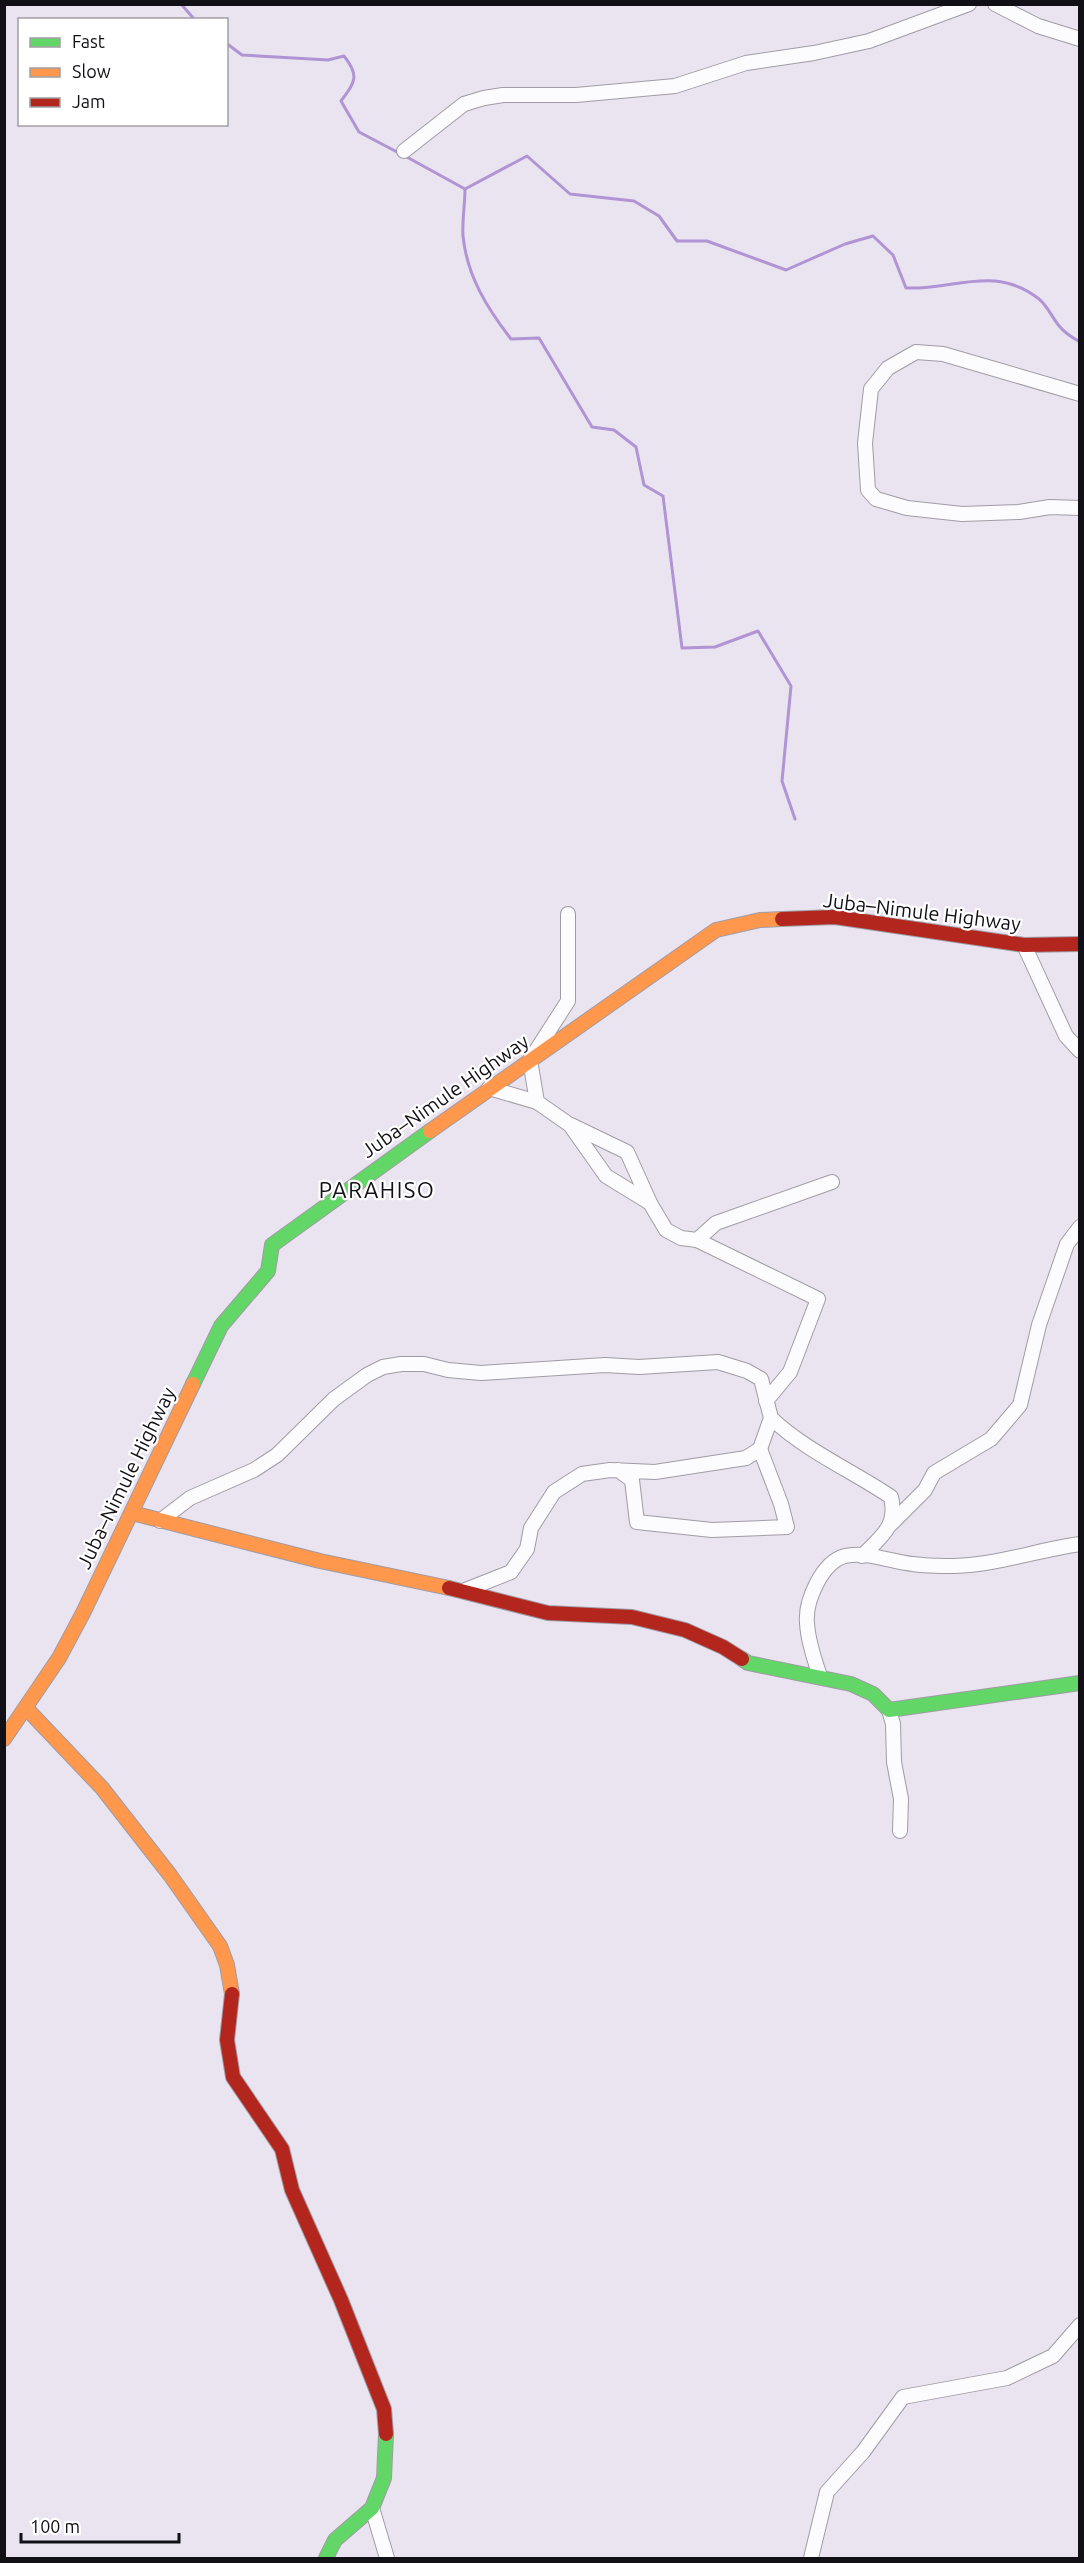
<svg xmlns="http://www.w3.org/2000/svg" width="1084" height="2563" font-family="Ubuntu,sans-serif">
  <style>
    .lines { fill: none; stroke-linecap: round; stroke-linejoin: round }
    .stream { stroke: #b094d3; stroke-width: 3 }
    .street-casing { stroke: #a09ca5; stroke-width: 16 }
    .fast-casing { stroke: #a09ca5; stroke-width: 16 }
    .slow-casing { stroke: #a09ca5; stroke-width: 16 }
    .jam-casing { stroke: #a09ca5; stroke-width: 16 }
    .street { stroke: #fcfbfd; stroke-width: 14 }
    .fast { stroke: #63d668; stroke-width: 14 }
    .slow { stroke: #ff974d; stroke-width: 14 }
    .jam { stroke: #b3261e; stroke-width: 14 }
    .labels { text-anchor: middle; stroke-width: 4.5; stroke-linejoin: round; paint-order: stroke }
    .street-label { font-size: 20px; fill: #121017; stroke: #fff }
    .quarter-label { font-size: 22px; letter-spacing: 1.5px; fill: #121017; stroke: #fff }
  </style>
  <rect width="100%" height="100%" fill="#e9e4f0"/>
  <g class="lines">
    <g class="stream">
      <path d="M 181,4 L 195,20"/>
      <path d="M 226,43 L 242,55 L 328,60 L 344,56 C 360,76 355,82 341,101 L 359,132 L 399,153"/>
      <path d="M 405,156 L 465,189 L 527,156 L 570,194 L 634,201 L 659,216 L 677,241 L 707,241 L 786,270 L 845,244 L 873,236 L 893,255 L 906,288 C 955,290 994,264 1039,299 C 1048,306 1053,320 1061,328 C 1066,334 1073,338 1080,342"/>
      <path d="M 465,189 C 465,204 462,221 463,236 C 467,276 487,308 511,339 L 539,338 L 592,427 L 614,430 L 636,447 L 644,485 L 663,496 L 682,648 L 715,647 L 758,631 L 791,686 L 782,781 L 795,819"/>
    </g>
    <defs>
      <g id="street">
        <path d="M 995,4 L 1038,26 L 1080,39"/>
        <path d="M 404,151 L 464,104 L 484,98 L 503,95 L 576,95 L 675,86 L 746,63 L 814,53 L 869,41 L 969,4"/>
        <path d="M 1080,394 L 943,354 L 916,352 L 888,368 L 871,389 L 865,443 L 868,490 L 876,499 L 907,508 L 962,514 L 1019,512 L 1050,507 L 1080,508"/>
        <path d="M 568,914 L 568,1001 L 530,1060 L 537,1102 L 570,1125 L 606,1176 L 650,1203 L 666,1230 L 681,1238 L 697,1240 L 818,1299 L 790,1372 L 766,1401"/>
        <path d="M 1024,945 L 1066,1036 L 1080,1051"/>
        <path d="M 489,1088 L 537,1102"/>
        <path d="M 571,1125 L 627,1152 L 650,1203"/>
        <path d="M 697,1240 L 716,1223 L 832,1182"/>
        <path d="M 771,1418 C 806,1451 851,1470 891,1497 C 898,1526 881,1537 862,1556"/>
        <path d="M 160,1521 L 190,1498 L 254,1470 L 277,1455 L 334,1399 L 367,1375 L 383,1367 L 401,1364 L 424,1364 L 448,1370 L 481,1373 L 605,1365 L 639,1367 L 718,1362 L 747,1371 L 761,1379 L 771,1418 L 760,1449"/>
        <path d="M 891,1524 L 925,1490 L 934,1473 L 991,1439 L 1020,1405 L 1039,1325 L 1067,1244 L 1080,1227"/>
        <path d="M 463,1591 L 511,1572 L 527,1549 L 531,1528 L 554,1492 L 582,1474 L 610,1470 L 655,1472 L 746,1458 L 760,1449 L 781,1504 L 787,1527 L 712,1530 L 637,1522 L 632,1480 L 618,1470"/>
        <path d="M 820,1676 C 814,1659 808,1641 807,1623 C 805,1601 822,1562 845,1556 C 866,1551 892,1562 913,1564 C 926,1566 940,1566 954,1566 C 997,1565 1037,1550 1080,1544"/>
        <path d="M 889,1710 L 893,1724 L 894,1762 L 901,1799 L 900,1831"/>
        <path d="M 372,2508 L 387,2558"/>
        <path d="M 811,2558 L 827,2492 L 863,2452 L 903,2397 L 1007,2378 L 1053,2356 L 1080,2325"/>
      </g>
      <g id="fast">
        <path d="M 193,1384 L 221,1326 L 268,1271 L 272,1245 L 430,1131"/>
        <path d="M 742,1659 L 748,1663 L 851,1684 L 873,1694 L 889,1710 L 1080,1683"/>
        <path d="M 326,2558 L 335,2540 L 372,2508 L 384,2478 L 386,2434"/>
      </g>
      <g id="slow">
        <path d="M 430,1131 L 716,930 L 760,920 L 782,919"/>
        <path d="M 132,1513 L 320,1561 L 449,1588"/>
        <path d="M 26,1708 L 102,1788 L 170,1875 L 220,1946 L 227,1965 L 232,1994"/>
        <path d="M 4,1739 L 59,1658 L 83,1613 L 193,1384"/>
      </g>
      <g id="jam">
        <path d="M 782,919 L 835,917 L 1024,945 L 1080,944"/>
        <path d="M 449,1588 L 548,1613 L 632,1617 L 685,1630 L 723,1647 L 742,1659"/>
        <path d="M 232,1994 L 227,2040 L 233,2077 L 282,2149 L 292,2190 L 341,2300 L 384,2409 L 386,2434"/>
      </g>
    </defs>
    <use href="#street" class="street-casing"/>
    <use href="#fast" class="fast-casing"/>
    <use href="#slow" class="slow-casing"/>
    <use href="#jam" class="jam-casing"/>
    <use href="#street" class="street"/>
    <use href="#fast" class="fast"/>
    <use href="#slow" class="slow"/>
    <use href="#jam" class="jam"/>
  </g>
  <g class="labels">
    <g class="street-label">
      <text transform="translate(922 912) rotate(7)" y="7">Juba–Nimule Highway</text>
      <text transform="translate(445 1096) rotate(-35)" y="7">Juba–Nimule Highway</text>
      <text transform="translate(126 1478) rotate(-64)" y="7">Juba–Nimule Highway</text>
    </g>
    <g class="quarter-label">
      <text x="377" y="1198">PARAHISO</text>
    </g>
  </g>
  <rect width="1084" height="2563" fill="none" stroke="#121017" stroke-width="12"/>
  <rect x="18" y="18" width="210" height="108" fill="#ffffff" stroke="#a09fa2" stroke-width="1.5"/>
  <rect x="30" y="38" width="30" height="9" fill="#63d668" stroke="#a09fa2" stroke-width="1.5"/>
  <text x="72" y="48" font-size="18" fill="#121017">Fast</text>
  <rect x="30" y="68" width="30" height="9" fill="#ff974d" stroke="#a09fa2" stroke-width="1.5"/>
  <text x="72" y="78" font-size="18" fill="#121017">Slow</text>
  <rect x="30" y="98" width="30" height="9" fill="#b3261e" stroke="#a09fa2" stroke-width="1.5"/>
  <text x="72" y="108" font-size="18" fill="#121017">Jam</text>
  <path d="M21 2533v9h158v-9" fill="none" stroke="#121017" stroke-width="3"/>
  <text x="30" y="2533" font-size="18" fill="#121017" stroke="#ffffff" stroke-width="4.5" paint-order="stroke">100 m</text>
</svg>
